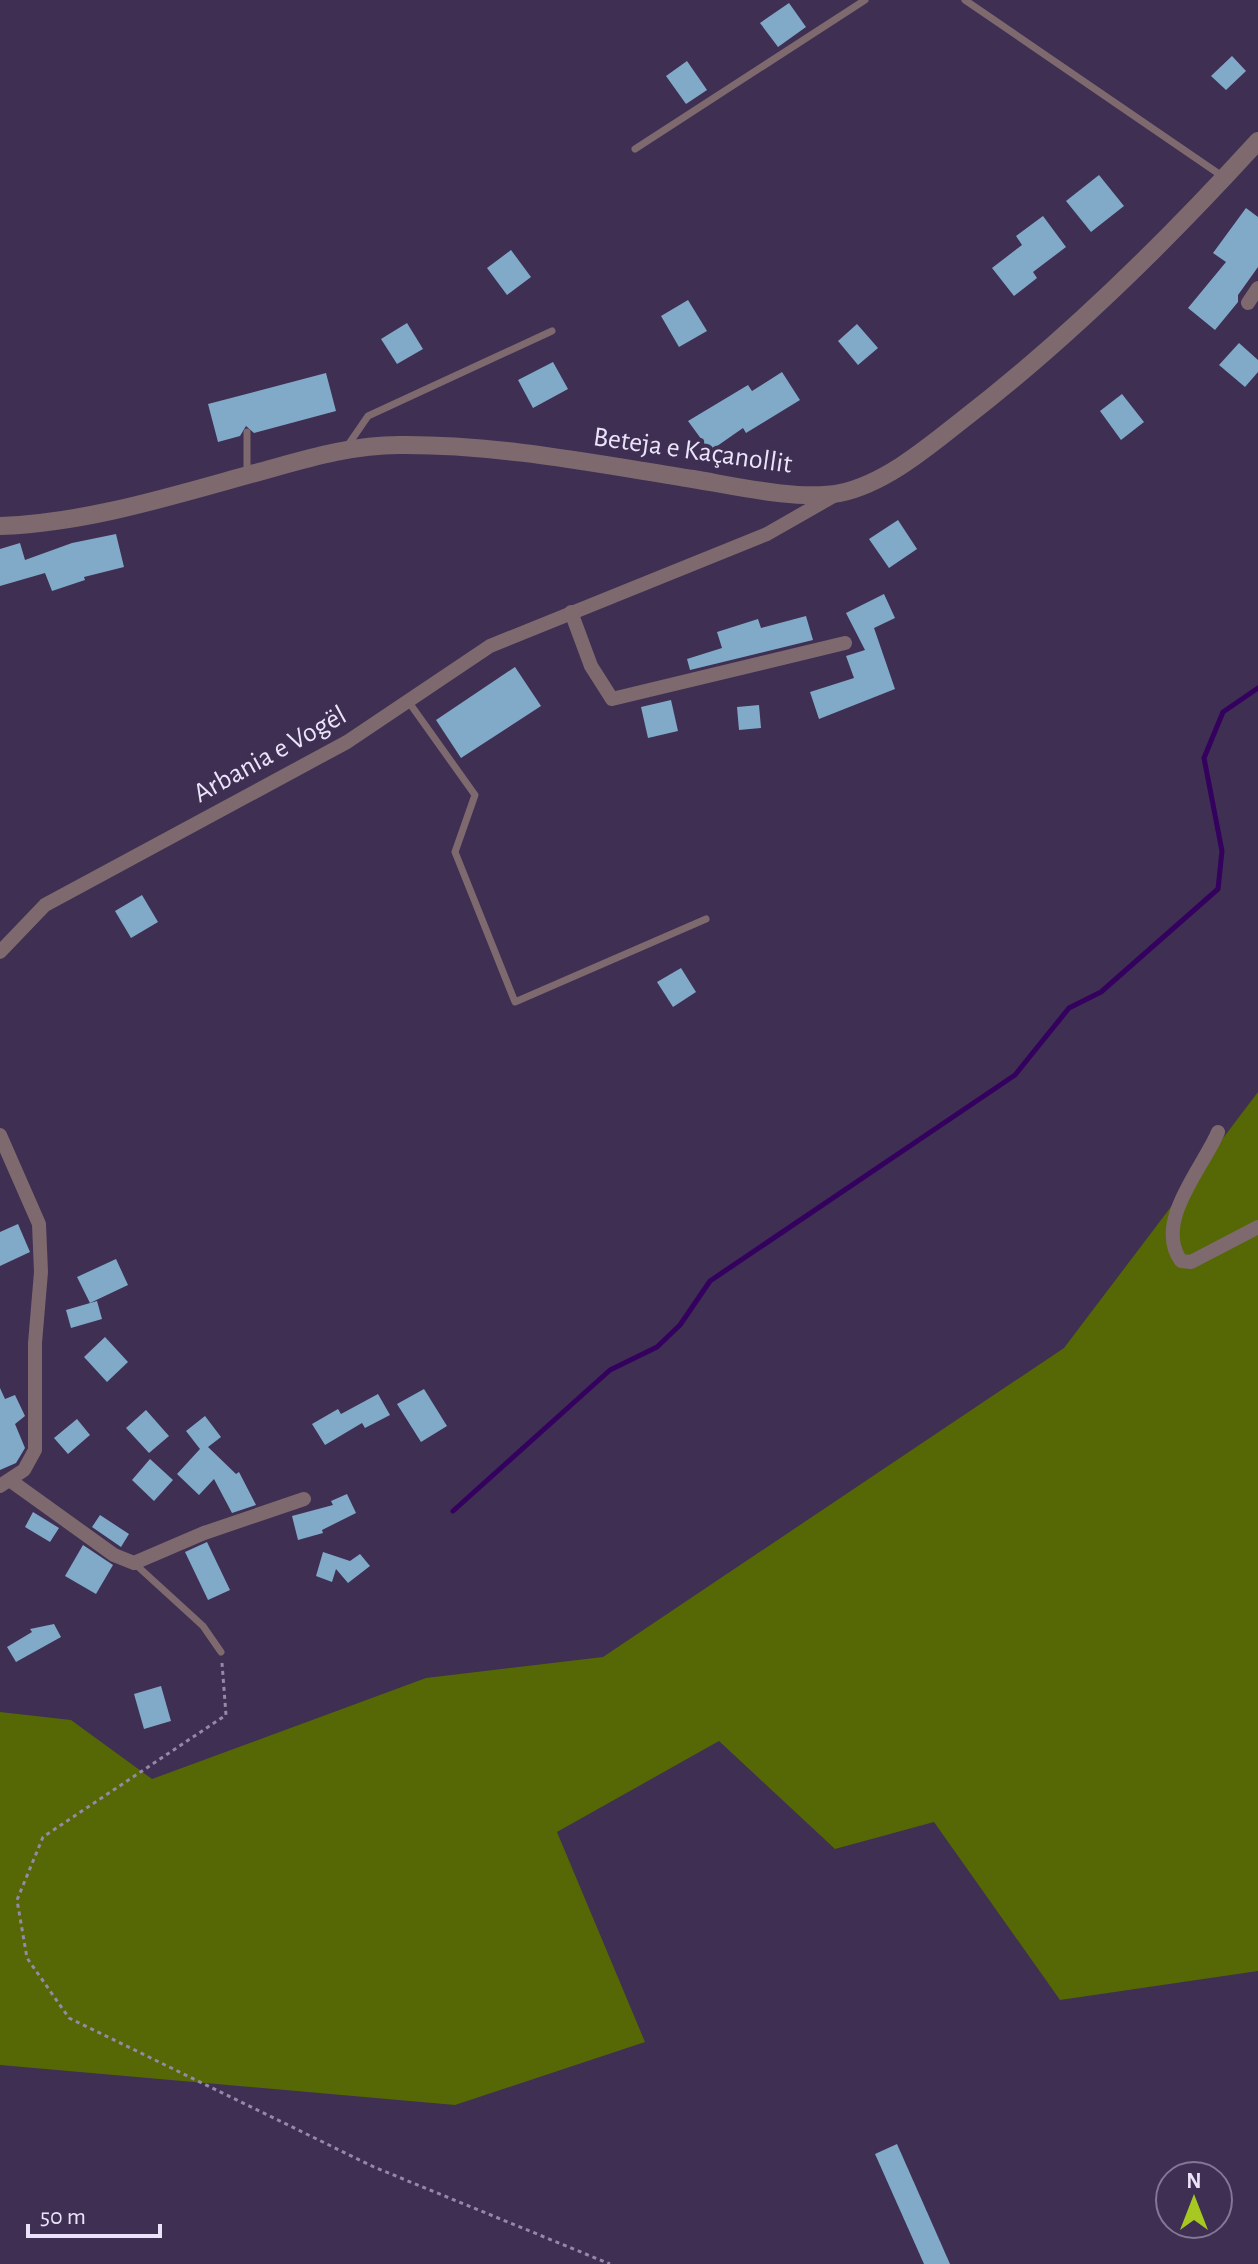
<svg xmlns="http://www.w3.org/2000/svg" width="1258" height="2264" font-family="'Alegreya Sans',sans-serif">
  <style>
    .forest { fill: #556805 }
    .lines { fill: none; stroke-linecap: round; stroke-linejoin: round }
    .stream { stroke: #35015f; stroke-width: 5 }
    .building { fill: #81aac8 }
    .path { stroke: #9489a6; stroke-width: 3; stroke-dasharray: 4 4; stroke-linecap: butt }
    .service { stroke: #7e696e; stroke-width: 7 }
    .minor { stroke: #7e696e; stroke-width: 14 }
    .tertiary { stroke: #7e696e; stroke-width: 18 }
    .labels { text-anchor: middle; stroke-width: 8; stroke-linejoin: round; paint-order: stroke }
    .street-label { font-size: 28px; fill: #eae3f9; stroke: #3e2f53 }
  </style>
  <rect width="100%" height="100%" fill="#3e2f53"/>
  <path class="forest" d="M 1258,1092 L 1258,1971 L 1060,2000 L 934,1822 L 835,1849 L 719,1741 L 557,1832 L 645,2042 L 455,2105 L 0,2065 L 0,1712 L 71,1720 L 152,1779 L 426,1678 L 603,1657 L 1064,1348 Z"/>
  <g class="lines">
    <path class="stream" d="M 453,1511 L 610,1370 L 657,1347 L 680,1325 L 710,1281 L 1015,1075 L 1069,1008 L 1101,992 L 1218,889 L 1222,851 L 1204,758 L 1223,712 L 1258,688"/>
  </g>
  <g class="building">
    <path d="M 789,3 L 806,27 L 778,47 L 760,23 Z"/>
    <path d="M 1232,56 L 1246,71 L 1226,90 L 1211,76 Z"/>
    <path d="M 687,61 L 707,90 L 686,104 L 666,76 Z"/>
    <path d="M 1099,175 L 1124,206 L 1091,232 L 1066,201 Z"/>
    <path d="M 1246,208 L 1258,217 L 1258,267 L 1238,295 L 1238,302 L 1215,330 L 1188,308 L 1226,262 L 1213,253 Z"/>
    <path d="M 1043,216 L 1066,247 L 1033,272 L 1037,278 L 1014,296 L 992,268 L 1022,245 L 1016,236 Z"/>
    <path d="M 511,250 L 531,277 L 507,295 L 487,268 Z"/>
    <path d="M 688,300 L 707,331 L 679,347 L 661,316 Z"/>
    <path d="M 407,323 L 423,349 L 397,364 L 381,339 Z"/>
    <path d="M 857,324 L 878,348 L 858,365 L 838,341 Z"/>
    <path d="M 1239,343 L 1258,360 L 1258,372 L 1245,387 L 1219,365 Z"/>
    <path d="M 553,362 L 568,389 L 533,408 L 518,380 Z"/>
    <path d="M 782,372 L 800,400 L 746,433 L 743,428 L 710,451 L 688,421 L 748,385 L 752,391 Z"/>
    <path d="M 326,373 L 336,411 L 254,433 L 246,426 L 240,436 L 218,442 L 208,404 Z"/>
    <path d="M 1122,394 L 1144,422 L 1121,440 L 1100,411 Z"/>
    <path d="M 898,520 L 917,549 L 889,568 L 869,539 Z"/>
    <path d="M 116,534 L 124,567 L 84,577 L 85,580 L 52,591 L 45,573 L 0,586 L 0,549 L 20,543 L 25,560 L 72,543 Z"/>
    <path d="M 884,594 L 895,618 L 874,628 L 895,689 L 819,719 L 810,692 L 854,678 L 846,656 L 865,650 L 846,613 Z"/>
    <path d="M 806,616 L 813,640 L 690,670 L 687,659 L 722,648 L 717,632 L 758,619 L 761,628 Z"/>
    <path d="M 515,667 L 541,706 L 461,758 L 436,720 Z"/>
    <path d="M 671,700 L 678,731 L 648,738 L 641,707 Z"/>
    <path d="M 759,705 L 761,728 L 739,730 L 737,707 Z"/>
    <path d="M 142,895 L 158,922 L 131,938 L 115,911 Z"/>
    <path d="M 681,968 L 696,992 L 673,1007 L 657,982 Z"/>
    <path d="M 18,1224 L 30,1252 L 0,1266 L 0,1232 Z"/>
    <path d="M 116,1259 L 128,1285 L 90,1303 L 77,1277 Z"/>
    <path d="M 97,1301 L 102,1319 L 71,1328 L 66,1310 Z"/>
    <path d="M 105,1337 L 128,1362 L 107,1382 L 84,1357 Z"/>
    <path d="M 0,1388 L 5,1399 L 15,1395 L 25,1416 L 15,1424 L 25,1448 L 16,1463 L 0,1470 Z"/>
    <path d="M 424,1389 L 447,1426 L 421,1442 L 397,1404 Z"/>
    <path d="M 378,1394 L 390,1415 L 365,1428 L 362,1423 L 325,1445 L 312,1424 L 338,1409 L 341,1414 Z"/>
    <path d="M 146,1410 L 169,1436 L 149,1453 L 126,1428 Z"/>
    <path d="M 205,1416 L 221,1437 L 208,1447 L 236,1474 L 239,1472 L 256,1505 L 232,1513 L 214,1479 L 199,1495 L 177,1474 L 200,1449 L 186,1431 Z"/>
    <path d="M 77,1419 L 90,1435 L 68,1454 L 54,1438 Z"/>
    <path d="M 150,1459 L 173,1480 L 154,1501 L 132,1480 Z"/>
    <path d="M 347,1494 L 356,1513 L 322,1530 L 323,1533 L 298,1540 L 292,1516 L 333,1505 L 331,1501 Z"/>
    <path d="M 33,1512 L 59,1528 L 50,1542 L 25,1527 Z"/>
    <path d="M 100,1515 L 129,1534 L 121,1547 L 92,1527 Z"/>
    <path d="M 207,1542 L 230,1590 L 208,1600 L 185,1552 Z"/>
    <path d="M 83,1545 L 113,1565 L 96,1594 L 65,1576 Z"/>
    <path d="M 323,1552 L 350,1561 L 360,1554 L 370,1566 L 348,1583 L 336,1569 L 332,1582 L 316,1576 Z"/>
    <path d="M 54,1624 L 61,1637 L 16,1662 L 7,1647 L 32,1632 L 30,1629 Z"/>
    <path d="M 161,1686 L 171,1721 L 144,1729 L 134,1694 Z"/>
    <path d="M 897,2144 L 950,2264 L 924,2264 L 875,2154 Z"/>
  </g>
  <g class="lines">
    <path class="path" d="M 222,1663 L 226,1715 L 43,1837 L 17,1900 L 27,1958 L 69,2018 L 374,2167 L 610,2264"/>
    <g class="service">
      <path d="M 965,0 L 1222,176"/>
      <path d="M 635,149 L 865,0"/>
      <path d="M 247,432 L 247,473"/>
      <path d="M 346,448 L 368,416 L 552,331"/>
      <path d="M 408,701 L 475,795 L 455,852 L 515,1002 L 706,919"/>
      <path d="M 134,1563 L 203,1626 L 221,1652"/>
    </g>
    <g class="minor">
      <path d="M 1248,303 L 1258,288"/>
      <path d="M 571,612 L 591,666 L 612,699 L 845,643"/>
      <path d="M 0,952 L 45,905 L 347,742 L 490,646 L 767,534 L 837,494"/>
      <path d="M 1218,1132 C 1203,1168 1153,1222 1181,1261 L 1191,1262 L 1258,1227"/>
      <path d="M 0,1135 L 39,1224 L 41,1272 L 35,1343 L 35,1450 L 24,1470 L 0,1486"/>
      <path d="M 11,1481 L 114,1555 L 134,1563 L 204,1533 L 304,1499"/>
    </g>
    <path class="tertiary" d="M 0,526 C 86,523 172,496 255,473 C 303,460 349,445 399,445 C 497,444 597,464 693,479 C 735,486 799,501 840,493 C 884,484 927,448 961,421 C 1069,338 1166,242 1258,141"/>
  </g>
  <g class="labels">
    <g class="street-label">
      <text transform="translate(693 449) rotate(8)" y="10">Beteja e Kaçanollit</text>
      <text transform="translate(269 753) rotate(-29)" y="10">Arbania e Vogël</text>
    </g>
  </g>
  <g transform="translate(1194 2200)"><circle r="38" fill="#3e2f53" stroke="#837795" stroke-width="2"/>
  <path d="M0-6L14 30L0 20L-14 30Z" fill="#a6c821"/>
  <text y="-12" font-size="22" font-weight="bold" text-anchor="middle" fill="#eae3f9">N</text>
  </g>
  <path d="M28 2224v12h132v-12" fill="none" stroke="#eae3f9" stroke-width="4"/>
  <text x="40" y="2224" font-size="24" fill="#eae3f9" stroke="#3e2f53" stroke-width="6" paint-order="stroke">50 m</text>
</svg>
